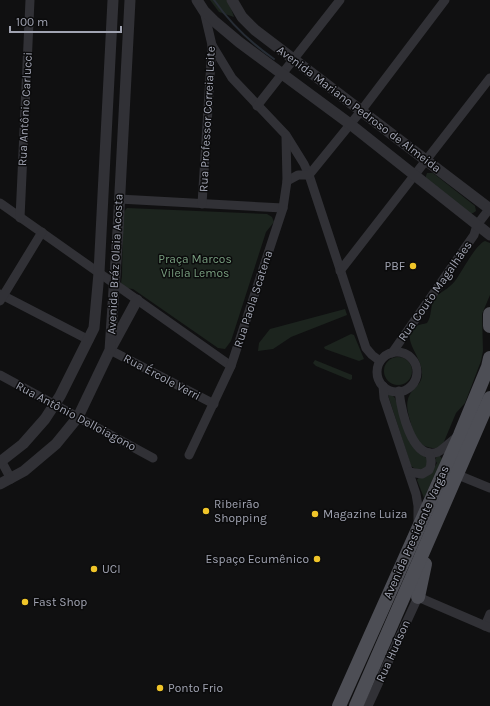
<svg xmlns="http://www.w3.org/2000/svg" width="490" height="706" font-family="Karla,sans-serif">
  <style>
    .green { fill: #1c241e }
    .lines { fill: none; stroke-linecap: round; stroke-linejoin: round }
    .stream { stroke: #272d35; stroke-width: 2 }
    .minor { stroke: #313136; stroke-width: 9 }
    .tertiary { stroke: #313136; stroke-width: 11 }
    .primary { stroke: #4d4e55; stroke-width: 14 }
    .poi-dot { fill: #f0c529; stroke: #0b0b0c; stroke-width: 1.5 }
    .labels { text-anchor: middle; stroke-width: 3; stroke-linejoin: round; paint-order: stroke }
    .street-label { font-size: 12px; fill: #a1a4b2; stroke: #0b0b0c }
    .park-label { font-size: 12px; fill: #789e7f; stroke: #0b0b0c }
    .poi-label { font-size: 12px; fill: #a1a4b2; stroke: #0b0b0c; text-anchor: start }
  </style>
  <rect width="100%" height="100%" fill="#101011"/>
  <g class="green">
    <path d="M 210,0 L 228,0 L 234,17 L 219,12 Z"/>
    <path d="M 427,173 L 433,173 L 475,206 L 476,211 L 473,213 L 470,214 L 426,179 L 426,176 Z"/>
    <path d="M 127,208 L 267,214 L 272,217 L 274,222 L 266,232 L 231,341 L 225,349 L 218,348 L 133,289 L 125,288 L 121,283 L 122,276 L 123,213 Z"/>
    <path d="M 485,241 L 490,243 L 490,295 L 482,314 L 483,351 L 481,361 L 465,403 L 456,413 L 443,444 L 439,448 C 419,450 414,436 410,420 C 408,413 406,406 408,399 C 411,388 423,385 422,373 C 422,359 407,345 410,333 C 412,325 420,325 427,323 C 432,316 430,307 434,299 C 438,293 449,289 455,281 C 462,272 475,245 485,241 Z"/>
    <path d="M 345,309 L 347,315 L 291,337 L 273,349 L 258,351 L 259,343 L 270,329 Z"/>
    <path d="M 351,334 L 354,335 L 364,359 L 359,361 L 325,349 L 324,347 Z"/>
    <circle cx="398" cy="371" r="14"/>
    <path d="M 315,360 L 352,375 L 352,379 L 350,380 L 316,366 L 313,363 Z"/>
    <path d="M 388,395 L 392,395 L 395,398 L 408,438 L 427,459 L 428,466 L 421,471 L 414,468 L 411,466 Z"/>
    <path d="M 437,456 L 440,456 L 442,459 L 424,498 L 417,480 C 423,471 431,475 437,463 L 435,460 Z"/>
  </g>
  <g class="lines">
    <path class="stream" d="M 214,0 C 230,23 251,43 274,59"/>
    <g class="minor">
      <path d="M 212,45 L 232,78 L 286,135 L 304,164 L 309,175 L 366,348 L 372,355 L 380,361"/>
      <path d="M 257,106 L 340,0"/>
      <path d="M 287,181 L 298,175 L 309,175 L 361,111 L 445,0"/>
      <path d="M 119,199 L 283,208"/>
      <path d="M 0,203 L 231,366"/>
      <path d="M 202,204 L 212,45 L 204,11"/>
      <path d="M 20,218 L 30,0"/>
      <path d="M 340,271 L 490,78"/>
      <path d="M 0,294 L 89,340"/>
      <path d="M 0,301 L 42,232"/>
      <path d="M 110,350 L 214,404"/>
      <circle cx="397" cy="372" r="20"/>
      <path d="M 392,353 L 474,235 L 477,225 L 490,208"/>
      <path d="M 0,375 L 153,458"/>
      <path d="M 383,386 L 384,398 L 416,494 L 418,506 L 418,523"/>
      <path d="M 399,391 C 401,408 411,462 438,452 C 444,449 451,441 457,437"/>
      <path d="M 189,455 L 231,366 L 283,208 L 287,181 L 286,137"/>
      <path d="M 0,462 L 4,466 L 11,479"/>
      <path d="M 409,472 L 422,474 L 429,470 C 432,464 432,459 429,453"/>
      <path d="M 458,475 L 490,488"/>
      <path d="M 485,626 L 490,614"/>
      <path d="M 368,706 L 418,597 L 490,628"/>
    </g>
    <g class="tertiary">
      <path d="M 197,0 L 204,11 L 214,21 L 239,42 L 350,124 L 490,235"/>
      <path d="M 232,0 L 242,17 L 255,30 L 490,209"/>
      <path d="M 112,346 L 137,300"/>
      <path d="M 0,462 L 23,444 L 45,419 L 60,396 L 94,328 L 99,273 L 113,0"/>
      <path d="M 0,484 L 24,471 L 56,444 L 78,417 L 110,350 L 118,230 L 130,0"/>
    </g>
    <g class="primary">
      <path d="M 490,314 L 490,326"/>
      <path d="M 418,597 L 425,564"/>
      <path d="M 339,706 L 460,435 L 488,367 L 490,358"/>
      <path d="M 356,706 L 490,398"/>
    </g>
  </g>
  <g class="poi-dot">
    <circle cx="413" cy="266" r="4"/>
    <circle cx="206" cy="511" r="4"/>
    <circle cx="315" cy="514" r="4"/>
    <circle cx="317" cy="559" r="4"/>
    <circle cx="94" cy="569" r="4"/>
    <circle cx="25" cy="602" r="4"/>
    <circle cx="160" cy="688" r="4"/>
  </g>
  <g class="labels">
    <g class="street-label">
      <text transform="translate(25 109) rotate(-87)" y="4">Rua Antônio Carlucci</text>
      <text transform="translate(359 109) rotate(37)" y="4">Avenida Mariano Pedroso de Almeida</text>
      <text transform="translate(207 119) rotate(-87)" y="4">Rua Professor Correia Leite</text>
      <text transform="translate(115 264) rotate(-87)" y="4">Avenida Bráz Olaia Acosta</text>
      <text transform="translate(435 291) rotate(-55)" y="4">Rua Couto Magalhães</text>
      <text transform="translate(253 299) rotate(-72)" y="4">Rua Paola Scatena</text>
      <text transform="translate(162 377) rotate(28)" y="4">Rua Ércole Verri</text>
      <text transform="translate(76 416) rotate(28)" y="4">Rua Antônio Delloiagono</text>
      <text transform="translate(416 532) rotate(-66)" y="4">Avenida Presidente Vargas</text>
      <text transform="translate(393 651) rotate(-66)" y="4">Rua Hudson</text>
    </g>
    <g class="park-label">
      <text x="195" y="263">Praça Marcos<tspan x="195" dy="14">Vilela Lemos</tspan></text>
    </g>
    <g class="poi-label">
      <text x="405" y="270" text-anchor="end">PBF</text>
      <text x="214" y="508">Ribeirão<tspan x="214" dy="14">Shopping</tspan></text>
      <text x="323" y="518">Magazine Luiza</text>
      <text x="309" y="563" text-anchor="end">Espaço Ecumênico</text>
      <text x="102" y="573">UCI</text>
      <text x="33" y="606">Fast Shop</text>
      <text x="168" y="692">Ponto Frio</text>
    </g>
  </g>
  <path d="M10 26v6h111v-6" fill="none" stroke="#a1a4b2" stroke-width="2"/>
  <text x="16" y="26" font-size="12" fill="#a1a4b2" stroke="#0b0b0c" stroke-width="3" paint-order="stroke">100 m</text>
</svg>
